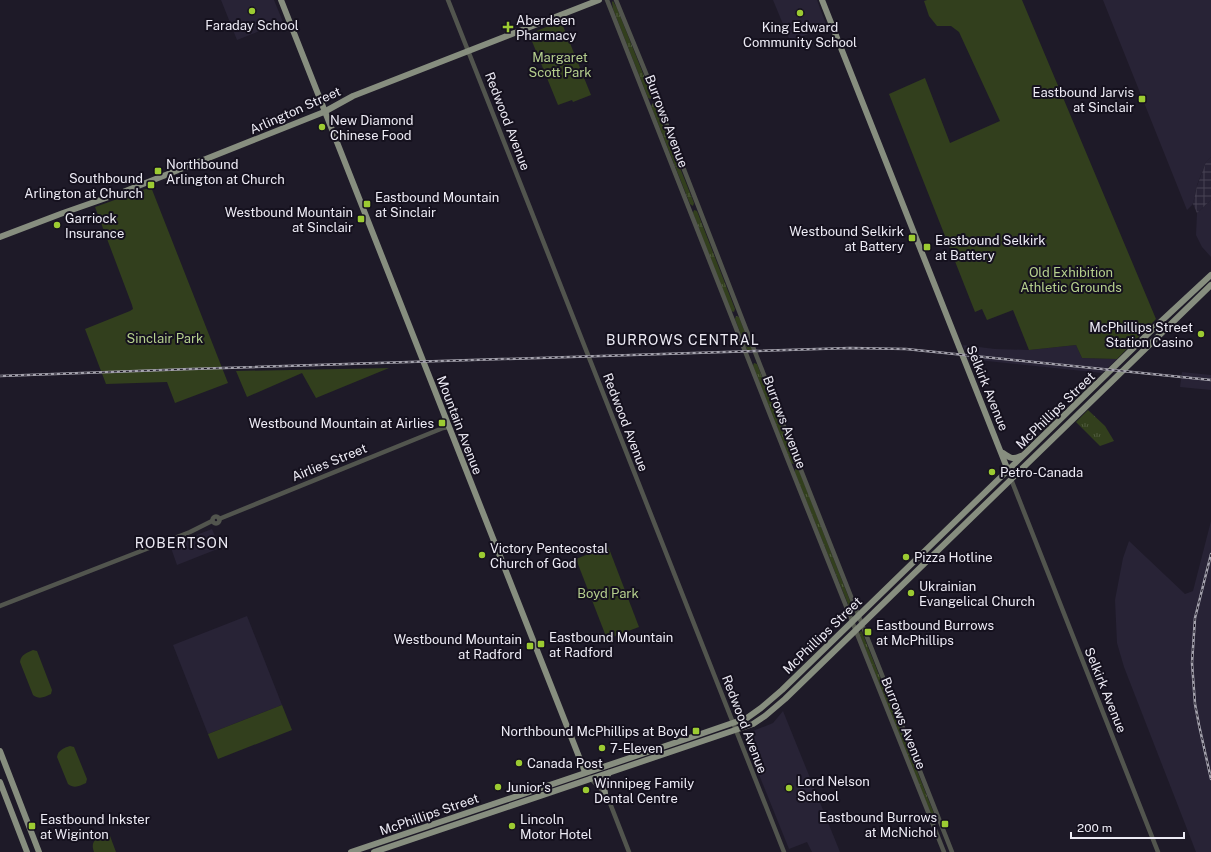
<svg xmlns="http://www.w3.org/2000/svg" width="1211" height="852" font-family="'Public Sans',sans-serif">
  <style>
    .built { fill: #282336 }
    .industrial { fill: url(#industrial-grid) }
    .grass { fill: url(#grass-tufts) }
    .park { fill: #323f1d }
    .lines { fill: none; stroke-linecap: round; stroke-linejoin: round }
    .minor { stroke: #52554e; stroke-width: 4.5 }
    .major { stroke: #878e7f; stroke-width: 6 }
    .rail-casing { stroke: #a4a2ad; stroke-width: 2.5 }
    .rail { stroke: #15111e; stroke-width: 1; stroke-dasharray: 3; stroke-linecap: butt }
    .poi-dot { fill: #9ccb32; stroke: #15111e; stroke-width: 1.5 }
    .labels { text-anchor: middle; stroke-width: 4; stroke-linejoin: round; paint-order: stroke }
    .poi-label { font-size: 13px; fill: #edebf5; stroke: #15111e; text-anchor: start }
    .park-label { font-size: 13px; fill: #b5cf8d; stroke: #15111e }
    .street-label { font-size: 13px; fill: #edebf5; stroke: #15111e }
    .neighbourhood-label { font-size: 14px; letter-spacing: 1px; fill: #edebf5; stroke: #15111e }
  </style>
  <defs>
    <pattern id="industrial-grid" width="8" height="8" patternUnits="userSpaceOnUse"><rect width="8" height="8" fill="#282336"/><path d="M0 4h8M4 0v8" fill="none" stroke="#484354"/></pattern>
    <pattern id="grass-tufts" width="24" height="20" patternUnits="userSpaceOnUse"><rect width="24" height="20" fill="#323f1d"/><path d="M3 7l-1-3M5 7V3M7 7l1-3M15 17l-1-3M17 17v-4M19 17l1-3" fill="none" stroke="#505b3e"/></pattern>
  </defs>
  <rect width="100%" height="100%" fill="#1e1a28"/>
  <g class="built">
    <path d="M 221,0 L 274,0 L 283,22 L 237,40 Z"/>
    <path d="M 773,0 L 817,0 L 827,27 L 790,41 Z"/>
    <path d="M 1103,0 L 1211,0 L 1211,157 L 1206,162 L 1197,185 L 1193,204 L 1187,210 Z"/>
    <path d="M 1211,200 L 1211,257 L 1202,247 L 1196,235 L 1197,213 Z"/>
    <path d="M 963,345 L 995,349 L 1029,350 L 1076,345 L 1082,358 L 1117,359 L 1102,373 L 968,359 Z"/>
    <path d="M 1182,372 L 1211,375 L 1211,390 L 1180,387 Z"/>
    <path d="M 1211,521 L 1211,852 L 1196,852 L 1124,667 L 1117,643 L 1115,600 L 1123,558 L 1129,541 L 1185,594 L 1193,591 Z"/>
    <path d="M 212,529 L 220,548 L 177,565 L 170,545 Z"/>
    <path d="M 247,616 L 282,705 L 208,734 L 173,645 Z"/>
    <path d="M 783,711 L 840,852 L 812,852 L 807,842 L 789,849 L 743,735 L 773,723 Z"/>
  </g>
  <path class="industrial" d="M 1211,157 L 1211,200 L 1197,213 L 1193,204 L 1197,186 L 1206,162 Z"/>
  <g class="grass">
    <path d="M 613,1 L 617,8 L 652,96 L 651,99 L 648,98 L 613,9 L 612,2 Z"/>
    <path d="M 653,103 L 655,105 L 694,203 L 693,206 L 690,204 L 651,106 Z"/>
    <path d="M 694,210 L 697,211 L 735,309 L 734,312 L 731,311 L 693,213 Z"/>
    <path d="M 736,316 L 739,317 L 752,350 L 747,350 L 735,319 Z"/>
    <path d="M 754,363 L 757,364 L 795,461 L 794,464 L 791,463 L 753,366 Z"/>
    <path d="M 1088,410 L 1105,426 L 1114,441 L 1100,446 L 1076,422 Z"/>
    <path d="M 797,468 L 799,470 L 854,611 L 853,614 L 852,614 L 795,473 L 795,469 Z"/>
    <path d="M 861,631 L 862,632 L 935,816 L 934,818 L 932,817 L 859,633 Z"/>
  </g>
  <g class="park">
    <path d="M 927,0 L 1022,0 L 1156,319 L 1117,359 L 1082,358 L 1076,345 L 1029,350 L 1013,310 L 987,320 L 982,309 L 975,312 L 889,94 L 925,78 L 950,143 L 1000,121 L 959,32 L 951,26 L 937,26 L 929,16 L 924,1 Z"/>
    <path d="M 561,21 L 591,95 L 573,102 L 572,100 L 558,105 L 529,34 Z"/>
    <path d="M 151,187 L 228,383 L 175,403 L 167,382 L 106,384 L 85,329 L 130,311 L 133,309 L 132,305 L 95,207 Z"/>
    <path d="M 389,368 L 316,398 L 302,373 L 247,397 L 236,371 Z"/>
    <path d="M 608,546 L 639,627 L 607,639 L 576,559 Z"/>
    <path d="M 33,650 L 37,651 L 52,690 L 51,694 C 45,697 39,700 33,695 L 20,662 C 21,654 27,653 33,650 Z"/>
    <path d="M 282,705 L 292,730 L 218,759 L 208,734 Z"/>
    <path d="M 70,746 L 74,747 L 87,779 L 86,783 C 80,786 74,789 68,784 L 57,757 C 58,750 64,748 70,746 Z"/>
    <path d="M 107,835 L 110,836 L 116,852 L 94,852 C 90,840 97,838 107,835 Z"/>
  </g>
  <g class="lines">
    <g class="minor">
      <path d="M 448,0 L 784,852"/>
      <path d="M 607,0 L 789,463 L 944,852"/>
      <path d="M 616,0 L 657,100 L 797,460 L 952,852"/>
      <path d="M 1011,479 L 1158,852"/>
      <circle cx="216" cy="520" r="3.5"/>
      <path d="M 219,519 L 443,428 L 449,427"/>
      <path d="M 0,606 L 190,532 L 212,521"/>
      <path d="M 590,778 L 605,793 L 608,798 L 629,852"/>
    </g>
    <g class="major">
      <path d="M 281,0 L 585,772"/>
      <path d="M 822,0 L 1009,473"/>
      <path d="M 0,237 L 63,213 L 123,192 L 324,112 L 353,96 L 599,0"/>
      <path d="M 1003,453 C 1010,458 1013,460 1021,456"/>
      <path d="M 0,751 L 39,852"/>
      <path d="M 0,782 L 27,852"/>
      <path d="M 605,793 C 603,784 603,780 609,773"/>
      <path d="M 351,852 L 689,738 L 747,718 L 761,708 L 782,690 L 1155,327 L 1211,275"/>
      <path d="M 374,852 L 753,724 L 765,716 L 785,699 L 1211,285"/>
    </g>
    <defs>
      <g id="rail">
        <path d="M 0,376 L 191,369 L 850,348 L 906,349 L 1211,380"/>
        <path d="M 1211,554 L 1195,618 L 1192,663 L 1195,704 L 1199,725 L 1211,779"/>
      </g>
    </defs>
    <use href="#rail" class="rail-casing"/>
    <use href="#rail" class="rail"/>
  </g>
  <g class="poi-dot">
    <circle cx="252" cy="11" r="4"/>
    <circle cx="800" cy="13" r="4"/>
    <path d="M506 21h4v4h4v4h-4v4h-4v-4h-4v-4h4z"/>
    <rect x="1138" y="95" width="8" height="8" rx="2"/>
    <circle cx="322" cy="127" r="4"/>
    <rect x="154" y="167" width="8" height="8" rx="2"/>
    <rect x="147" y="181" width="8" height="8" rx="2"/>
    <rect x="363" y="200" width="8" height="8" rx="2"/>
    <rect x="357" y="215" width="8" height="8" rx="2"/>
    <circle cx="57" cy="225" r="4"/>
    <rect x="908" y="234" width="8" height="8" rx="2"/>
    <rect x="923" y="243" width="8" height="8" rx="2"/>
    <circle cx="1201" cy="334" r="4"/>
    <rect x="438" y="419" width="8" height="8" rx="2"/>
    <circle cx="992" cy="472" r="4"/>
    <circle cx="482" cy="555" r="4"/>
    <circle cx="906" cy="557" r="4"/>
    <circle cx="911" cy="593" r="4"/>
    <rect x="864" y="628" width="8" height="8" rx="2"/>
    <rect x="537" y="640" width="8" height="8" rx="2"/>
    <rect x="526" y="642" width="8" height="8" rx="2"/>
    <rect x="692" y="727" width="8" height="8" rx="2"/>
    <circle cx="602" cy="748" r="4"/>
    <circle cx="519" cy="763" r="4"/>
    <circle cx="498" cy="787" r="4"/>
    <circle cx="789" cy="788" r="4"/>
    <circle cx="586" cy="790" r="4"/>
    <rect x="941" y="820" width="8" height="8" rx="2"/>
    <rect x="28" y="822" width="8" height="8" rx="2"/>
    <circle cx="512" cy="826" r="4"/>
  </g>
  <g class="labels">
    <g class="poi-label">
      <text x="516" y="25">Aberdeen<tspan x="516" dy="15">Pharmacy</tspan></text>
      <text x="252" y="30" text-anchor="middle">Faraday School</text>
      <text x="800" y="32" text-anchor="middle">King Edward<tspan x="800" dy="15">Community School</tspan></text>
      <text x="1134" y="97" text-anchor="end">Eastbound Jarvis<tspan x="1134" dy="15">at Sinclair</tspan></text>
      <text x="330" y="125">New Diamond<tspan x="330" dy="15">Chinese Food</tspan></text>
      <text x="166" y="169">Northbound<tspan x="166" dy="15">Arlington at Church</tspan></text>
      <text x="143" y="183" text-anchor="end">Southbound<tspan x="143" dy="15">Arlington at Church</tspan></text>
      <text x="375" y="202">Eastbound Mountain<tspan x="375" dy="15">at Sinclair</tspan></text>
      <text x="353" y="217" text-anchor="end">Westbound Mountain<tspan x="353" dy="15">at Sinclair</tspan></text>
      <text x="65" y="223">Garriock<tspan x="65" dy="15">Insurance</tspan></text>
      <text x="904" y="236" text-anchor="end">Westbound Selkirk<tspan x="904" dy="15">at Battery</tspan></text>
      <text x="935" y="245">Eastbound Selkirk<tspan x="935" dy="15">at Battery</tspan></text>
      <text x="1193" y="332" text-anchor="end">McPhillips Street<tspan x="1193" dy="15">Station Casino</tspan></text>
      <text x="434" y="428" text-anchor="end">Westbound Mountain at Airlies</text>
      <text x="1000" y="477">Petro-Canada</text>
      <text x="490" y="553">Victory Pentecostal<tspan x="490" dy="15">Church of God</tspan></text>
      <text x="914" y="562">Pizza Hotline</text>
      <text x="919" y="591">Ukrainian<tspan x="919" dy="15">Evangelical Church</tspan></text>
      <text x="876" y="630">Eastbound Burrows<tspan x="876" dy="15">at McPhillips</tspan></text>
      <text x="549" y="642">Eastbound Mountain<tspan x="549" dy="15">at Radford</tspan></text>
      <text x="522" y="644" text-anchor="end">Westbound Mountain<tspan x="522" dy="15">at Radford</tspan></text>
      <text x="688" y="736" text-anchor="end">Northbound McPhillips at Boyd</text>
      <text x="610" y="753">7-Eleven</text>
      <text x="527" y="768">Canada Post</text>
      <text x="797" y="786">Lord Nelson<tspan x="797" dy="15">School</tspan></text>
      <text x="594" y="788">Winnipeg Family<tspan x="594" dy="15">Dental Centre</tspan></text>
      <text x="506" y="792">Junior's</text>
      <text x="937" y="822" text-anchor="end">Eastbound Burrows<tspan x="937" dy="15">at McNichol</tspan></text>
      <text x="40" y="824">Eastbound Inkster<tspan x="40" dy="15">at Wiginton</tspan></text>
      <text x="520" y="824">Lincoln<tspan x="520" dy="15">Motor Hotel</tspan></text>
    </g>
    <g class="park-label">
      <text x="560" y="62">Margaret<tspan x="560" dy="15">Scott Park</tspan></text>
      <text x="1071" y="277">Old Exhibition<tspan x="1071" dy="15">Athletic Grounds</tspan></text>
      <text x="165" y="343">Sinclair Park</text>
      <text x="608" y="598">Boyd Park</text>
    </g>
    <g class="street-label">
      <text transform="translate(295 110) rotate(-24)" y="5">Arlington Street</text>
      <text transform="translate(508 121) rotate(69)" y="5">Redwood Avenue</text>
      <text transform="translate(667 121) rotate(69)" y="5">Burrows Avenue</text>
      <text transform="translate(988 388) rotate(68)" y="5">Selkirk Avenue</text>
      <text transform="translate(1055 410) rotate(-44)" y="5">McPhillips Street</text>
      <text transform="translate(626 422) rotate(69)" y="5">Redwood Avenue</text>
      <text transform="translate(785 422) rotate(69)" y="5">Burrows Avenue</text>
      <text transform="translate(460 425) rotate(69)" y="5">Mountain Avenue</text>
      <text transform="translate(329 462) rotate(-22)" y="5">Airlies Street</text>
      <text transform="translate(822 635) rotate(-44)" y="5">McPhillips Street</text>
      <text transform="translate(1106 690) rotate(68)" y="5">Selkirk Avenue</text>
      <text transform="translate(904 723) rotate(68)" y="5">Burrows Avenue</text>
      <text transform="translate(745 724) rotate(69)" y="5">Redwood Avenue</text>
      <text transform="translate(429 814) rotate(-19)" y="5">McPhillips Street</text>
    </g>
    <g class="neighbourhood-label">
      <text x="683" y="345">BURROWS CENTRAL</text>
      <text x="182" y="548">ROBERTSON</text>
    </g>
  </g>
  <path d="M1071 832v6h113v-6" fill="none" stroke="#edebf5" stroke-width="2"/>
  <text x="1077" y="832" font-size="12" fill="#edebf5" stroke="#15111e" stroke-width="3" paint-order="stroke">200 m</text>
</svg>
